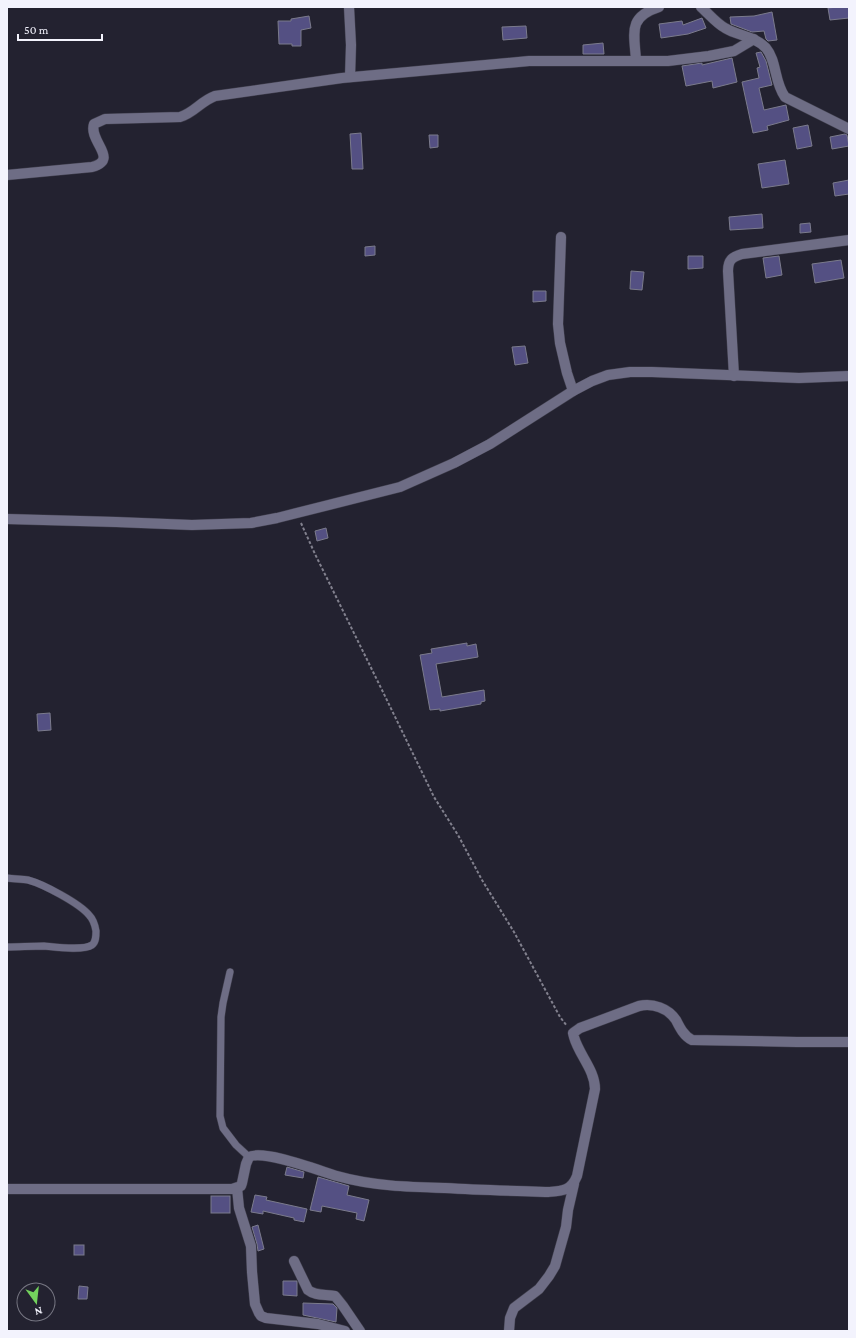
<svg xmlns="http://www.w3.org/2000/svg" width="856" height="1338" font-family="'Crimson Pro',serif">
  <style>
    .building { fill: #545083; stroke: #7b7b8c }
    .lines { fill: none; stroke-linecap: round; stroke-linejoin: round }
    .lane-casing { stroke: #403f4d; stroke-width: 8 }
    .street-casing { stroke: #403f4d; stroke-width: 11 }
    .path { stroke: #82818e; stroke-width: 2; stroke-dasharray: 3 2; stroke-linecap: butt }
    .lane { stroke: #6e6d85; stroke-width: 7 }
    .street { stroke: #6e6d85; stroke-width: 10 }
  </style>
  <rect width="100%" height="100%" fill="#232230"/>
  <g class="building">
    <path d="M 838,7 L 849,7 L 849,18 L 830,20 L 828,8 Z"/>
    <path d="M 772,12 L 777,40 L 768,41 L 766,39 L 764,31 L 752,32 L 731,24 L 730,17 L 754,16 Z"/>
    <path d="M 309,16 L 311,28 L 301,30 L 301,46 L 292,46 L 292,44 L 279,44 L 278,21 L 291,21 L 291,19 Z"/>
    <path d="M 702,18 L 706,28 L 688,34 L 661,38 L 659,24 L 682,21 L 683,25 Z"/>
    <path d="M 526,26 L 527,38 L 503,40 L 502,27 Z"/>
    <path d="M 603,43 L 604,54 L 583,54 L 583,45 Z"/>
    <path d="M 761,52 L 766,61 L 772,85 L 759,88 L 764,110 L 786,105 L 789,120 L 767,126 L 768,130 L 753,133 L 742,82 L 759,78 L 757,68 L 760,67 L 756,53 Z"/>
    <path d="M 732,58 L 737,82 L 713,88 L 712,81 L 686,86 L 682,66 L 702,63 L 702,65 Z"/>
    <path d="M 808,125 L 812,146 L 797,149 L 793,128 Z"/>
    <path d="M 361,133 L 363,169 L 352,169 L 350,134 Z"/>
    <path d="M 845,134 L 847,135 L 849,146 L 832,149 L 830,137 Z"/>
    <path d="M 429,135 L 438,135 L 438,147 L 430,148 Z"/>
    <path d="M 785,160 L 789,184 L 762,188 L 758,164 Z"/>
    <path d="M 849,180 L 849,194 L 835,196 L 833,183 Z"/>
    <path d="M 762,214 L 763,228 L 730,230 L 729,217 Z"/>
    <path d="M 810,223 L 811,232 L 800,233 L 800,224 Z"/>
    <path d="M 375,246 L 375,255 L 365,256 L 365,247 Z"/>
    <path d="M 688,256 L 703,256 L 703,268 L 688,269 Z"/>
    <path d="M 779,256 L 782,275 L 766,278 L 763,258 Z"/>
    <path d="M 841,260 L 844,278 L 815,283 L 812,264 Z"/>
    <path d="M 631,271 L 644,272 L 642,290 L 630,289 Z"/>
    <path d="M 533,291 L 546,291 L 546,301 L 533,302 Z"/>
    <path d="M 525,346 L 528,363 L 515,365 L 512,347 Z"/>
    <path d="M 326,528 L 328,538 L 317,541 L 315,531 Z"/>
    <path d="M 467,643 L 467,646 L 476,644 L 478,657 L 436,664 L 442,697 L 484,690 L 485,701 L 481,702 L 481,704 L 440,711 L 440,709 L 430,710 L 420,655 L 432,653 L 431,649 Z"/>
    <path d="M 50,713 L 51,730 L 38,731 L 37,714 Z"/>
    <path d="M 287,1167 L 304,1172 L 303,1178 L 285,1175 Z"/>
    <path d="M 318,1177 L 349,1186 L 347,1195 L 369,1200 L 364,1221 L 356,1219 L 357,1213 L 322,1206 L 321,1212 L 310,1210 Z"/>
    <path d="M 255,1195 L 267,1197 L 266,1200 L 307,1209 L 304,1222 L 294,1220 L 294,1218 L 263,1211 L 263,1214 L 251,1212 Z"/>
    <rect x="211" y="1196" width="19" height="17"/>
    <path d="M 258,1225 L 264,1249 L 258,1251 L 257,1244 L 252,1227 Z"/>
    <rect x="74" y="1245" width="10" height="10"/>
    <path d="M 283,1281 L 297,1281 L 297,1296 L 283,1295 Z"/>
    <path d="M 79,1286 L 88,1287 L 87,1299 L 78,1299 Z"/>
    <path d="M 303,1303 L 333,1304 L 337,1308 L 336,1322 L 303,1315 Z"/>
  </g>
  <g class="lines">
    <defs>
      <g id="lane">
        <path d="M 7,878 C 14,879 22,879 28,880 C 43,884 79,903 89,915 C 93,919 95,925 96,931 C 96,936 96,942 92,945 C 83,951 55,947 44,946 C 31,946 19,947 7,947"/>
        <path d="M 230,972 L 223,1003 L 221,1017 L 220,1116 L 223,1128 L 236,1145 L 249,1157"/>
      </g>
      <g id="street">
        <path d="M 349,7 L 351,45 L 350,77"/>
        <path d="M 701,7 C 709,14 716,23 725,28 C 738,36 755,36 766,48 C 777,61 774,82 785,97 L 849,129"/>
        <path d="M 636,60 C 634,32 628,17 659,7"/>
        <path d="M 7,175 L 92,167 C 120,159 88,141 94,124 L 105,119 L 180,117 C 194,113 201,101 215,96 L 342,78 L 529,61 L 668,61 L 709,56 L 734,51 L 754,39"/>
        <path d="M 561,237 L 558,324 L 560,343 L 567,373 L 573,391"/>
        <path d="M 734,376 L 728,271 C 728,260 732,257 742,254 L 849,240"/>
        <path d="M 7,519 L 116,522 L 192,525 L 251,523 L 277,518 L 400,487 L 454,463 L 490,444 L 573,391 L 592,381 L 608,375 L 630,372 L 652,372 L 799,378 L 849,376"/>
        <path d="M 237,1188 L 239,1208 L 251,1246 L 252,1272 L 255,1304 L 259,1313 L 261,1316 L 266,1318 L 318,1324 L 345,1331"/>
        <path d="M 7,1189 L 232,1189 L 241,1186 L 242,1183 L 246,1164 L 249,1157 C 263,1149 320,1171 337,1176 C 372,1186 409,1187 445,1188 C 479,1190 514,1191 548,1192 C 562,1191 571,1191 577,1176 L 595,1089 C 595,1070 579,1055 574,1037 L 573,1033 L 580,1028 L 639,1006 C 653,1003 668,1008 676,1020 C 680,1028 684,1036 692,1040 L 797,1042 L 849,1042"/>
        <path d="M 294,1261 L 308,1290 C 315,1296 326,1294 335,1296 L 343,1306 L 360,1331"/>
        <path d="M 509,1331 L 510,1318 L 514,1308 L 539,1289 L 549,1276 L 555,1266 L 566,1227 L 568,1210 L 574,1184"/>
      </g>
    </defs>
    <use href="#lane" class="lane-casing"/>
    <use href="#street" class="street-casing"/>
    <path class="path" d="M 301,523 L 315,554 L 382,690 L 434,797 L 458,835 L 482,880 L 514,932 L 560,1017 L 567,1026"/>
    <use href="#lane" class="lane"/>
    <use href="#street" class="street"/>
  </g>
  <rect width="856" height="1338" fill="none" stroke="#f3f3fd" stroke-width="16"/>
  <g transform="translate(36 1302) rotate(165)"><circle r="19" fill="#232230" stroke="#767682"/>
  <path d="M0-3L7 15L0 10L-7 15Z" fill="#73d25d"/>
  <text y="-6" font-size="11" font-weight="bold" text-anchor="middle" fill="#f3f3fd">N</text>
  </g>
  <path d="M18 34v6h84v-6" fill="none" stroke="#f3f3fd" stroke-width="2"/>
  <text x="24" y="34" font-size="12" fill="#f3f3fd" stroke="#232230" stroke-width="3" paint-order="stroke">50 m</text>
</svg>
